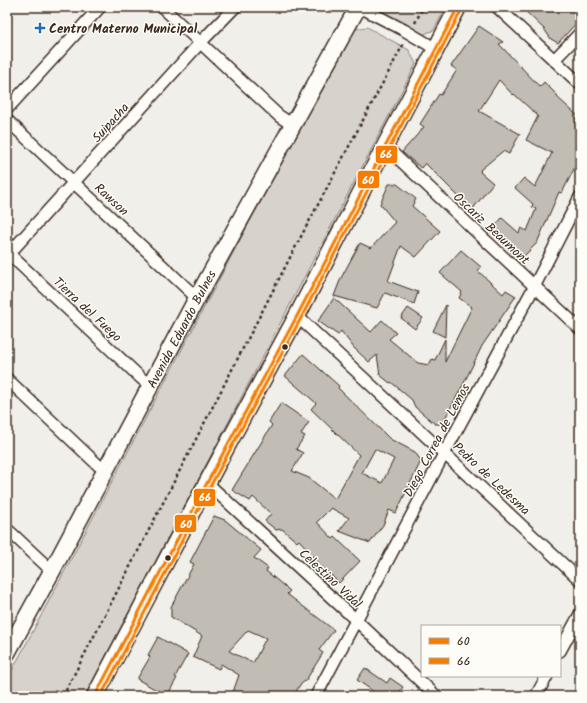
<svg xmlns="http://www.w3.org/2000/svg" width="587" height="703" font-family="Kalam,sans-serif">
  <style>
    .green { fill: #d7d2cc; stroke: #897e75 }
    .building { fill: #c1bcb4; stroke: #3b2a1e; fill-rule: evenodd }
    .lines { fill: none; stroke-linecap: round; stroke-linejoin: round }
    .minor-casing { stroke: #3b2a1e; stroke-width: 14 }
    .secondary-casing { stroke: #3b2a1e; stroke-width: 19 }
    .path { stroke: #3b2a1e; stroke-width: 2.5; stroke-dasharray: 3 3; stroke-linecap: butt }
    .minor { stroke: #fdfcf7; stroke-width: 11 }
    .secondary { stroke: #fdfcf7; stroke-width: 16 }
    .bus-1-casing { stroke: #fdfcf7; stroke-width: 6 }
    .bus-2-casing { stroke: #fdfcf7; stroke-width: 6 }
    .bus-1 { stroke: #f57d02; stroke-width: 3 }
    .bus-2 { stroke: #f57d02; stroke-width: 3 }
    .poi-dot { fill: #1f6fb2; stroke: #fdfcf7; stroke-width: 1.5 }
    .bus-dot { fill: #3b2a1e; stroke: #fdfcf7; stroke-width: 1.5 }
    .labels { text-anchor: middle; stroke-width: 3; stroke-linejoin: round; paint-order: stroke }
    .poi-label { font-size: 13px; font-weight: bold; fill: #3b2a1e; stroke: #fdfcf7; text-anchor: start }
    .street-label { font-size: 13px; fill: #3b2a1e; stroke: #fdfcf7 }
    .line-badge { stroke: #fdfcf7; stroke-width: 1.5 }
    .badge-label { font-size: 11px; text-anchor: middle; font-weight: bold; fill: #fff }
  </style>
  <rect width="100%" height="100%" fill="#f1efea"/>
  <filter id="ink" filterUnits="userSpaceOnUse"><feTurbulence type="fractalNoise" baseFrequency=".025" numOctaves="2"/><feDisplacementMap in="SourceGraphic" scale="8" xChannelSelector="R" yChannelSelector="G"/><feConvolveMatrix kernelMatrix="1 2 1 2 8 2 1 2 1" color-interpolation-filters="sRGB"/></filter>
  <g filter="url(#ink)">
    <g class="green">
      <path d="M 372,7 L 446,7 L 434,30 L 422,35 L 372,9 Z"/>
      <path d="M 367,27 L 409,50 L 416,64 L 85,696 L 7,696 L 7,680 L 351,30 Z"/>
    </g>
    <g class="building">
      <path d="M 521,7 L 574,7 L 580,12 L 580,19 L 558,43 L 551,39 L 544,29 Z"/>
      <path d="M 479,26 L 503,42 L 499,44 L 540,87 L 544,82 L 558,96 L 557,97 L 580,118 L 580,157 L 562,193 L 559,192 L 537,243 L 520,260 L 507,248 L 508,247 L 490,231 L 502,218 L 519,233 L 521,228 L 527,231 L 536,209 L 532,207 L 533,204 L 515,188 L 524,178 L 535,187 L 552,153 L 526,140 L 538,116 L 514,94 L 513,95 L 499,80 L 479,111 L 520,134 L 509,154 L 503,151 L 480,170 L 481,171 L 480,172 L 493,183 L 472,210 L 425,163 L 421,168 L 402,152 L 424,127 L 420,124 L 439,94 L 441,95 L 457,70 L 451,66 Z"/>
      <path d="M 389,184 L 397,184 L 416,199 L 412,206 L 440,231 L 416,257 L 401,246 L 388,281 L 418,292 L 414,304 L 385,293 L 377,308 L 334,296 L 341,278 L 360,243 L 371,248 L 395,222 L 380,204 Z"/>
      <path d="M 461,250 L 481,267 L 478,271 L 503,294 L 506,290 L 516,296 L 482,346 L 464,383 L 442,424 L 435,424 L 415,407 L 412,400 L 391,382 L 390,383 L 380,375 L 377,355 L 369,362 L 354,348 L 341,331 L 338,335 L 318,321 L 334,298 L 371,332 L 382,320 L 396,333 L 389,339 L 418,363 L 429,365 L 432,359 L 435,360 L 445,339 L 445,362 L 472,307 L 459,298 L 462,292 L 440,273 Z"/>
      <path d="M 446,305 L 445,337 L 433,331 Z"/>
      <path d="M 408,308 L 423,318 L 415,329 L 401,318 Z"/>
      <path d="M 303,354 L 339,386 L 338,388 L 390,439 L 415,452 L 421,461 L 396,513 L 389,510 L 383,525 L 370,543 L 339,531 L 349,518 L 331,508 L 317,522 L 333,539 L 335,537 L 360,561 L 339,583 L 312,557 L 313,555 L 299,540 L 297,542 L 282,529 L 276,530 L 265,521 L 271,514 L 253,497 L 250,501 L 232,490 L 272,425 L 269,422 L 281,403 L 309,422 L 301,434 L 305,436 L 296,449 L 303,453 L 292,471 L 309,478 L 335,499 L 359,455 L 311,409 L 316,403 L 285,376 ZM 375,449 L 394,459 L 382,483 L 362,473 Z"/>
      <path d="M 214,516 L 225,520 L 261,550 L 254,558 L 268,568 L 266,571 L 290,591 L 287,594 L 334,630 L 319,650 L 323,653 L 306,680 L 299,686 L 294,696 L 246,696 L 233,692 L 239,675 L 221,664 L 219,669 L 193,657 L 202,636 L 171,617 L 171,607 L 194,564 L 190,562 ZM 248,630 L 266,638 L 253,663 L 229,651 Z"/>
      <path d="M 158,637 L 188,654 L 175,677 L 177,678 L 167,696 L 137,679 L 150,657 L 148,655 Z"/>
      <path d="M 365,668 L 387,683 L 390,678 L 403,687 L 397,696 L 380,696 L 357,680 Z"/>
    </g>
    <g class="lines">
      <defs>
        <g id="minor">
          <path d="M 162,7 L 279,116 L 293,125"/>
          <path d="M 360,7 L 404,30 L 436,49"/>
          <path d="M 497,7 L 580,84"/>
          <path d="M 554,60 L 580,33"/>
          <path d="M 7,109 L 100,7"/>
          <path d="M 7,120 L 197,298"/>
          <path d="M 385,146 L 580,329"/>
          <path d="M 7,252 L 142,379 L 151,385"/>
          <path d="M 7,256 L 200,43 L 235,7"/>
          <path d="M 297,316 L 580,580"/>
          <path d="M 7,379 L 98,465 L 105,470"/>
          <path d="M 207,483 L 356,620 L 436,696"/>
          <path d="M 7,529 L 52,571"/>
          <path d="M 560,651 L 580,614"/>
          <path d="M 316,696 L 445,452 L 534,287 L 580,197"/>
          <path d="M 536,696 L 547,676"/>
        </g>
        <g id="secondary">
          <path d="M 7,653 L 52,571 L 197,298 L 358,7"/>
          <path d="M 95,696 L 207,483 L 297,316 L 385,146 L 458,7"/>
        </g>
      </defs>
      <use href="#minor" class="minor-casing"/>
      <use href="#secondary" class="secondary-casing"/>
      <g class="path">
        <path d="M 415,23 L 423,7"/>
        <path d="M 63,696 L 296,246 L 404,43"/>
      </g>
      <use href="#minor" class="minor"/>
      <use href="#secondary" class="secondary"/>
      <defs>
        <path id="bus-1" d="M 95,696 L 207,483 L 297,316 L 458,7"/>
        <path id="bus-2" d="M 101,696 L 211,485 L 301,318 L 462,9"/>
      </defs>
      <use href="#bus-1" class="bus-1-casing"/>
      <use href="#bus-2" class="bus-2-casing"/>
      <use href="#bus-1" class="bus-1"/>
      <use href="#bus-2" class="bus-2"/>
    </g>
  </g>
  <path class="poi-dot" d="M38 22h4v4h4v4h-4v4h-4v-4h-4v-4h4z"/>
  <g class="bus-dot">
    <circle cx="285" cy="347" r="3.5"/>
    <circle cx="168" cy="558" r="3.5"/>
  </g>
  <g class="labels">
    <g class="poi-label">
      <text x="49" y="33">Centro Materno Municipal</text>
    </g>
    <g class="street-label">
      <text transform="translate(110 122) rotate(-48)" y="5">Suipacha</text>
      <text transform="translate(112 199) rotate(43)" y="5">Rawson</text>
      <text transform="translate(492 228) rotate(43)" y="5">Oscariz Beaumont</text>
      <text transform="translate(88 309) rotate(43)" y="5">Tierra del Fuego</text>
      <text transform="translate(181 329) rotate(-62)" y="5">Avenida Eduardo Bulnes</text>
      <text transform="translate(436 440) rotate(-62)" y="5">Diego Correa de Lemos</text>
      <text transform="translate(492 478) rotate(43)" y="5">Pedro de Ledesma</text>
      <text transform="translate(331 578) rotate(43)" y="5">Celestino Vidal</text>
    </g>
  </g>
  <g class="line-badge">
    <rect x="375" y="145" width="23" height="19" rx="4" fill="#f57d02"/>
    <rect x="357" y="170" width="23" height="19" rx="4" fill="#f57d02"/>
    <rect x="193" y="488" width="23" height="19" rx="4" fill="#f57d02"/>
    <rect x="174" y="514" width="23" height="19" rx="4" fill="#f57d02"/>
  </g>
  <g class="badge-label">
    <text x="386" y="158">66</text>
    <text x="368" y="184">60</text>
    <text x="205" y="501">66</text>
    <text x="186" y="528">60</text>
  </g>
  <rect width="587" height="703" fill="none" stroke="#fdfcf7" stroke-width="24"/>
  <rect x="12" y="12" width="563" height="679" fill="none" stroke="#3b2a1e" stroke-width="1.5" filter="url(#ink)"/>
  <rect x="421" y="625" width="140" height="52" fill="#fdfcf7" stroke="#afa8a0"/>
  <rect x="429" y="638" width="20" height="6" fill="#f57d02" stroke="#afa8a0"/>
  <text x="457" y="645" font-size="12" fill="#3b2a1e">60</text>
  <rect x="429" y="658" width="20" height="6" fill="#f57d02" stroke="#afa8a0"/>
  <text x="457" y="665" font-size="12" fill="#3b2a1e">66</text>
</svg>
